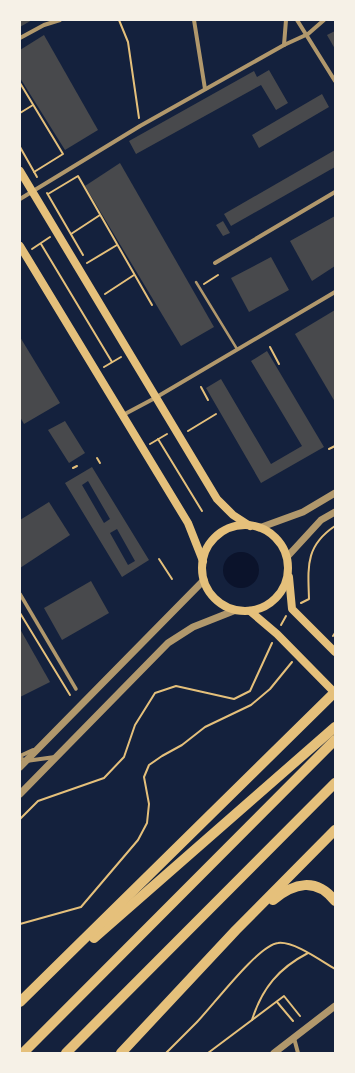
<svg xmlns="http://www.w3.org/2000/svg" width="355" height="1073" font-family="'Open Sans',sans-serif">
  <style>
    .water { fill: #0b132b }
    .building { fill: #48494c; fill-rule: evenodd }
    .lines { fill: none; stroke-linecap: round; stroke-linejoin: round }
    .path { stroke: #e5c07b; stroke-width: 2 }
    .service { stroke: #b1986c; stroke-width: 2.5 }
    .pedestrian { stroke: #b1986c; stroke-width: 3.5 }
    .minor { stroke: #b1986c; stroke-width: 4 }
    .tertiary { stroke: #b1986c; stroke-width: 7 }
    .primary { stroke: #e5c07b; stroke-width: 8 }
    .motorway { stroke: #e5c07b; stroke-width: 10 }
  </style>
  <rect width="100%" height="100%" fill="#14213d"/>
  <circle class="water" cx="241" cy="570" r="18"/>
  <g class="building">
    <path d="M 20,20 L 32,20 L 20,27 Z"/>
    <path d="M 335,31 L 335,49 L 327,35 Z"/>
    <path d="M 44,35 L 98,130 L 65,150 L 20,78 L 20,50 Z"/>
    <path d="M 269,70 L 288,103 L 276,110 L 261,85 L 136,154 L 129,141 L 254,71 L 257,77 Z"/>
    <path d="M 322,94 L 329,107 L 259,148 L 252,135 Z"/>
    <path d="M 335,150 L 335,167 L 231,226 L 224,214 Z"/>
    <path d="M 120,163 L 214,327 L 181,346 L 85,186 Z"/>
    <path d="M 335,216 L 335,266 L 312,281 L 290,241 Z"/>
    <path d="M 223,221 L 230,233 L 223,236 L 216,225 Z"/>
    <path d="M 271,257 L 289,290 L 249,312 L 231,278 Z"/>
    <path d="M 335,310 L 335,402 L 295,334 Z"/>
    <path d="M 20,337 L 60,403 L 24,424 L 20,417 Z"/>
    <path d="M 267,351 L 324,447 L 261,483 L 206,388 L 221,379 L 271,464 L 302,446 L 251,361 Z"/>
    <path d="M 65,421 L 85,453 L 69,463 L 48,430 Z"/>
    <path d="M 92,467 L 149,560 L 122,577 L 65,483 ZM 88,481 L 110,519 L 104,523 L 82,485 ZM 117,529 L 135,561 L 128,565 L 110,533 Z"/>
    <path d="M 49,502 L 70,535 L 20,568 L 20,520 Z"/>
    <path d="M 91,581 L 109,613 L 62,640 L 44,608 Z"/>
    <path d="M 20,629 L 50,682 L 20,697 Z"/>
  </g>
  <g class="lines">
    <g class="path">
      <path d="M 119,20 L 128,42 L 139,118"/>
      <path d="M 20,83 L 63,154 L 34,172"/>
      <path d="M 20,113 L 33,105"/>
      <path d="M 20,147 L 37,177"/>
      <path d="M 47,193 L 83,255"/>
      <path d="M 48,194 L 78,176 L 152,305"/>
      <path d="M 71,234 L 100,215"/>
      <path d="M 41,244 L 112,362"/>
      <path d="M 32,249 L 50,237"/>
      <path d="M 87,263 L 117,245"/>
      <path d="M 204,284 L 218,275"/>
      <path d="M 105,294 L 134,275"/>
      <path d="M 270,347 L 279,364"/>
      <path d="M 104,367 L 121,357"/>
      <path d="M 201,387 L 208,400"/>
      <path d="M 188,431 L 216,414"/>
      <path d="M 158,439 L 202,511"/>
      <path d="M 150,444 L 167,434"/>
      <path d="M 329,449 L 335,446"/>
      <path d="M 97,458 L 100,463"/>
      <path d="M 73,468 L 77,466"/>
      <path d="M 159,559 L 172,579"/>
      <path d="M 301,603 L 309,599 C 308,567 305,546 335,526"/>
      <path d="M 20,613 L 70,695"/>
      <path d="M 281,625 L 286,616"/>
      <path d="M 333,636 L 335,633"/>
      <path d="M 20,819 L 38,801 L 104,778 L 124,757 L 135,725 L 155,693 L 176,686 L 234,699 L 250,691 L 272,643"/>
      <path d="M 20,924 L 81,907 L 138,840 L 147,823 L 149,804 L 144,777 L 149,765 L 162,756 L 182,745 L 205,727 L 251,705 L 270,689 L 292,662"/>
      <path d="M 277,1002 L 293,1021"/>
      <path d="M 252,1020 C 262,988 279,968 308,953"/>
      <path d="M 166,1053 C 176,1043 186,1033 196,1023 C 212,1007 258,945 278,943 C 294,941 321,961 335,969"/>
      <path d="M 208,1053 L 284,996 L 300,1016"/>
    </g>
    <path class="service" d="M 196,282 L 237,349"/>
    <path class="pedestrian" d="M 20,594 L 76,689"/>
    <g class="minor">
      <path d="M 194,20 L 205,89"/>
      <path d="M 297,20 L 335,81"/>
      <path d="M 20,38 L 44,25 L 60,20"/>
      <path d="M 284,45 L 286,20"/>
      <path d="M 20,199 L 140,126 L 284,45 L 308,34 L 324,20"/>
      <path d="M 215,263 L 335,192"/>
      <path d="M 123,415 L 155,398 L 335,292"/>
      <path d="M 20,756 L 33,750"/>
      <path d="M 20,758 L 26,761 L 55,757"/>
      <path d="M 294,1038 L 298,1053"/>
    </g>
    <g class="tertiary">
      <path d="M 259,528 L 303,512 L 335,493"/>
      <path d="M 287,557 L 321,520 L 335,512"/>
      <path d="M 20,767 L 204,580"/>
      <path d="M 20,794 L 168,643 L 193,627 L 236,610"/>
      <path d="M 274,1053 L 335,1006"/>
    </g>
    <g class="primary">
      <path d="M 20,171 L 217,499 L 233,515 L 250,526"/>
      <path d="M 20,246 L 188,523 L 203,561"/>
      <circle cx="245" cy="568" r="43"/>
      <path d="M 289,577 L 292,609 L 335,652"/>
      <path d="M 250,611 L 277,634 L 335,693"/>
    </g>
    <g class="motorway">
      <path d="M 273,900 C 294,883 316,877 335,901"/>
      <path d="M 94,938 L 335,727"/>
      <path d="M 20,1002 L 335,692"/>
      <path d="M 23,1053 L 335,740"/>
      <path d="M 66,1053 L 335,783"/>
      <path d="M 121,1053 L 236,930 L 335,830"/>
    </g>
  </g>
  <rect width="355" height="1073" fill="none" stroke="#f6f1e7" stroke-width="42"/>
</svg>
